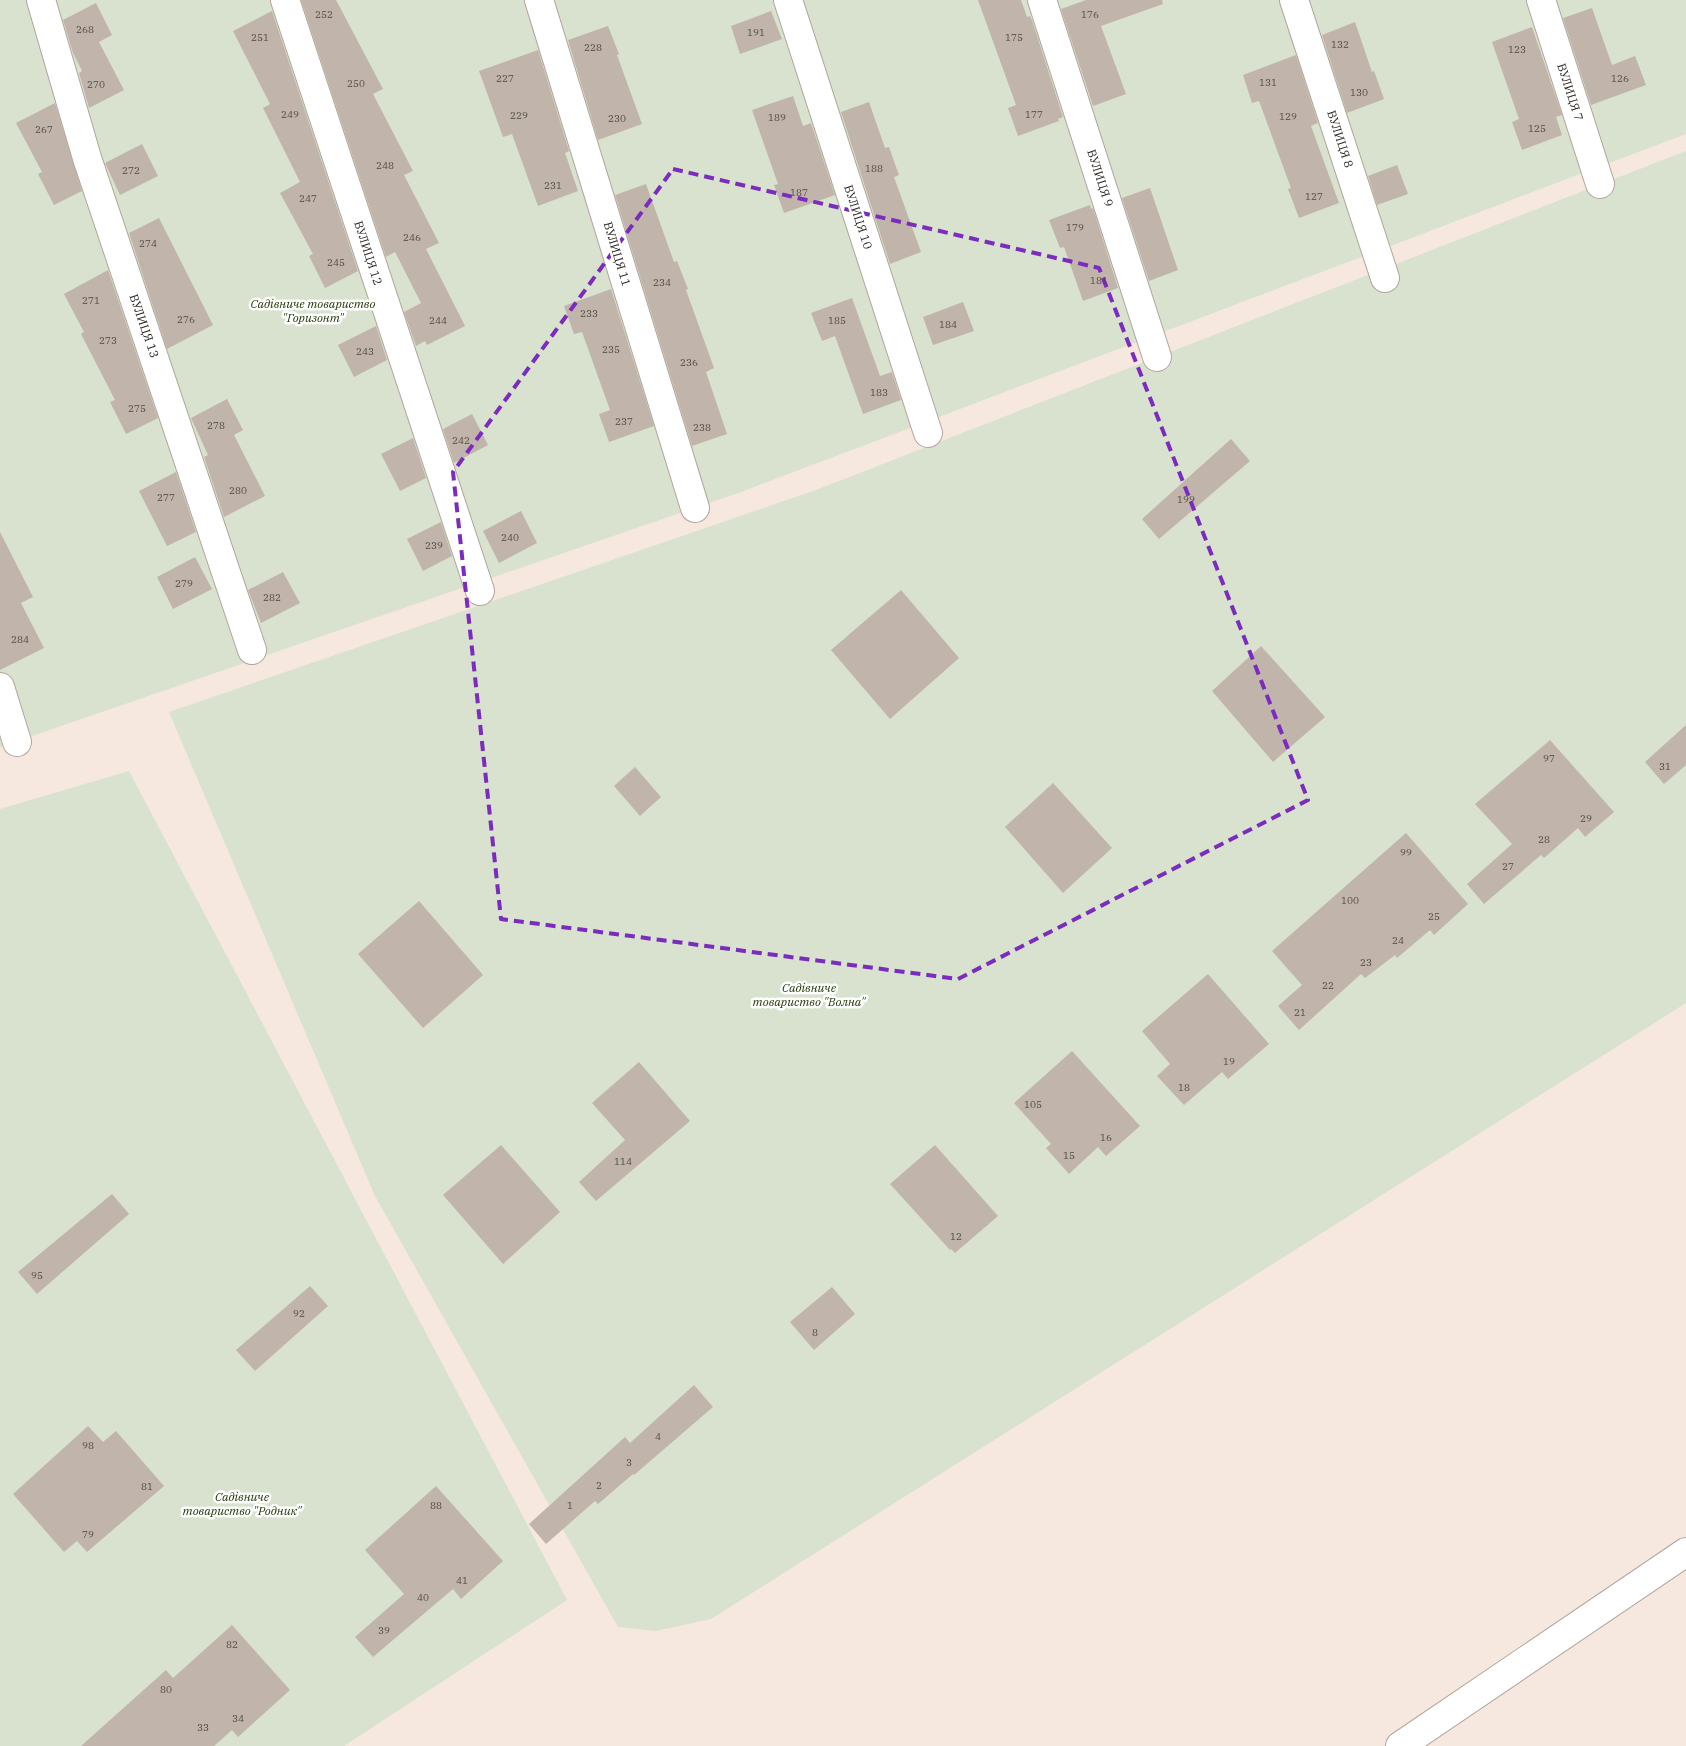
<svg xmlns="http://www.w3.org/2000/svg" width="1686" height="1746" font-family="'IBM Plex Serif',serif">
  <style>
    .green { fill: #d8e2ce }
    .building { fill: #c1b5ab }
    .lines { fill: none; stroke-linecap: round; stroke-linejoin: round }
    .street-casing { stroke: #b2a59d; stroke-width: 30 }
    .street { stroke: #fff; stroke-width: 28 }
    .marked { fill: none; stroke: #7b2cbf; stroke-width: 4; stroke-dasharray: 10 6; stroke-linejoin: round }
    .labels { text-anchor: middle; stroke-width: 5; stroke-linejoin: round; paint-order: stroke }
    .number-label { font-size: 10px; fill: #504a44 }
    .street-label { font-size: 12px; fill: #2b2622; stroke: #fff }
    .park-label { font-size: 12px; font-style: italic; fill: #253808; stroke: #fff }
  </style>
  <rect width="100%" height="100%" fill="#f6e8df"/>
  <g class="green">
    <path d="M 0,0 L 1686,0 L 1686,134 L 741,492 L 0,747 Z"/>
    <path d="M 1686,151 L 1686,1003 L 711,1619 L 656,1631 L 618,1627 L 375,1196 L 169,712 L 816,490 Z"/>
    <path d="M 129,771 L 567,1600 L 344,1746 L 0,1746 L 0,809 Z"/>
  </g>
  <g class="building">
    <path d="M 301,0 L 336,0 L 383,89 L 373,94 L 413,171 L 404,175 L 439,243 L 426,249 L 465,326 L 427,345 L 425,341 L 416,346 L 404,312 L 421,303 L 395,252 L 386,257 Z"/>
    <path d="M 978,0 L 1021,0 L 1027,17 L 1030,16 L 1032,20 L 1063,117 L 1058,119 L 1059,121 L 1018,136 L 1008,108 L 1016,105 Z"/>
    <path d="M 1086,0 L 1162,0 L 1163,4 L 1101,26 L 1126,94 L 1093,106 L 1061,9 Z"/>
    <path d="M 96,3 L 112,35 L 99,42 L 124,90 L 89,108 L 79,73 L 82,71 L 73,53 L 63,20 Z"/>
    <path d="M 1592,8 L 1612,65 L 1635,56 L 1646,85 L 1591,105 L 1563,18 Z"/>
    <path d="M 272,11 L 358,271 L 325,288 L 309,256 L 313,254 L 280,193 L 300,182 L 263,108 L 270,104 L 233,31 Z"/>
    <path d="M 771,11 L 782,39 L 740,54 L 731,26 Z"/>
    <path d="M 1355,22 L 1372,72 L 1374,71 L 1384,99 L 1347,113 L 1322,35 Z"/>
    <path d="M 608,26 L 619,54 L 617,55 L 642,124 L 598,140 L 568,40 Z"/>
    <path d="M 1532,27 L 1562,115 L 1556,117 L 1562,135 L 1522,150 L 1512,122 L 1519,119 L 1492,42 Z"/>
    <path d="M 538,50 L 569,151 L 565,153 L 578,191 L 538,206 L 512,134 L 503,137 L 479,71 Z"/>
    <path d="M 1296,55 L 1318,123 L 1311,126 L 1339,203 L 1299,218 L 1288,189 L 1291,188 L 1259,101 L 1252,103 L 1243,75 Z"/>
    <path d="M 793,96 L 803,126 L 811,123 L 835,195 L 784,213 L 774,185 L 778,184 L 752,110 Z"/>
    <path d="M 869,102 L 885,148 L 889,147 L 899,175 L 894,177 L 921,252 L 890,264 L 841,112 Z"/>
    <path d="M 55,103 L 82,191 L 54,205 L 38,174 L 42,172 L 16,123 Z"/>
    <path d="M 142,144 L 158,176 L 120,195 L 105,163 Z"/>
    <path d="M 1397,165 L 1408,194 L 1377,205 L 1368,176 Z"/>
    <path d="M 646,184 L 674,262 L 677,261 L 688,289 L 686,290 L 714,368 L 706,372 L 727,434 L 692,446 L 615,195 Z"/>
    <path d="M 1150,188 L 1178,270 L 1149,281 L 1122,198 Z"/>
    <path d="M 1090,205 L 1091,209 L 1093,208 L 1118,288 L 1083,301 L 1064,247 L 1060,248 L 1049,220 Z"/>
    <path d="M 159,218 L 213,325 L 167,349 L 129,233 Z"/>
    <path d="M 108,270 L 158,418 L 126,434 L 110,402 L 115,400 L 81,334 L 84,332 L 64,294 Z"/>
    <path d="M 611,289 L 654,426 L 609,442 L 599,414 L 610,410 L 582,332 L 574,334 L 564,306 Z"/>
    <path d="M 852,298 L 880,376 L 892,372 L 901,400 L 863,414 L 835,336 L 822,341 L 811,313 Z"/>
    <path d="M 963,302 L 974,331 L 933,345 L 923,317 Z"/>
    <path d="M 376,326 L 387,360 L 354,377 L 338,345 Z"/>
    <path d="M 227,399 L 243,430 L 234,435 L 265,496 L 224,517 L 204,457 L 208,455 L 191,418 Z"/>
    <path d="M 472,414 L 488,445 L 454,463 L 443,429 Z"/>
    <path d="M 413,438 L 426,478 L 400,491 L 381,454 Z"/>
    <path d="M 1231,439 L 1250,461 L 1159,539 L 1142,519 Z"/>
    <path d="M 176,472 L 196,532 L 167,546 L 139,491 Z"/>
    <path d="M 521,511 L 537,543 L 499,563 L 483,531 Z"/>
    <path d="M 441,522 L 452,556 L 423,571 L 407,539 Z"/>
    <path d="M 0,532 L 33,597 L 21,603 L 44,648 L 0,670 Z"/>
    <path d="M 195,557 L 212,589 L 173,609 L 157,577 Z"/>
    <path d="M 283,572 L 300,603 L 261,623 L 248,590 Z"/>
    <path d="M 901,590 L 959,658 L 890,719 L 831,650 Z"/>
    <path d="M 1261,646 L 1325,717 L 1273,762 L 1212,691 Z"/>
    <path d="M 1686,725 L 1686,765 L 1664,784 L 1645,762 Z"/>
    <path d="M 1550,740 L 1614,812 L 1585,837 L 1578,828 L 1544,858 L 1541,855 L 1484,904 L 1467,884 L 1512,844 L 1475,804 Z"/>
    <path d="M 635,767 L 661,797 L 640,816 L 614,786 Z"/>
    <path d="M 1053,783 L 1112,848 L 1063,893 L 1005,827 Z"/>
    <path d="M 1406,833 L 1468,904 L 1434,935 L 1430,930 L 1397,958 L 1395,955 L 1365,978 L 1361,974 L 1299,1030 L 1278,1006 L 1302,985 L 1272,951 Z"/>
    <path d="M 419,901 L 483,975 L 423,1028 L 358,954 Z"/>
    <path d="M 1208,974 L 1269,1044 L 1228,1079 L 1222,1072 L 1184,1105 L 1157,1076 L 1170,1064 L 1142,1031 Z"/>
    <path d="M 1072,1051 L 1140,1126 L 1106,1156 L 1098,1147 L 1069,1174 L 1046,1148 L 1051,1144 L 1014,1103 Z"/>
    <path d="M 639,1062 L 690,1121 L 596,1201 L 579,1182 L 625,1140 L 592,1103 Z"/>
    <path d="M 501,1145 L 560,1212 L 503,1264 L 443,1195 Z"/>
    <path d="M 935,1145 L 998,1216 L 955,1253 L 951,1249 L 950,1250 L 890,1184 Z"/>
    <path d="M 112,1194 L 129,1214 L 37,1294 L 18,1272 Z"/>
    <path d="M 310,1286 L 328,1306 L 255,1371 L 236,1350 Z"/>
    <path d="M 832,1287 L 855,1314 L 814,1350 L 790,1322 Z"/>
    <path d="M 694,1385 L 713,1407 L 634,1475 L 633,1474 L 598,1504 L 595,1501 L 546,1544 L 529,1524 L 625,1437 L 630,1443 Z"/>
    <path d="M 88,1426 L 103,1442 L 116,1431 L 164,1486 L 87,1552 L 77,1541 L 64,1552 L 13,1494 Z"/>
    <path d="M 436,1486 L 503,1561 L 461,1599 L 453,1589 L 373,1657 L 355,1637 L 404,1594 L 365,1550 Z"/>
    <path d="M 232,1625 L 290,1690 L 238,1737 L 232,1730 L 214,1746 L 81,1746 L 166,1670 L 173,1678 Z"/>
  </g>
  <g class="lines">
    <defs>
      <g id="street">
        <path d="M 41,0 L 87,158 L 252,650"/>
        <path d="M 285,0 L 480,591"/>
        <path d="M 539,0 L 695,508"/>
        <path d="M 788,0 L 928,433"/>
        <path d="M 1042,0 L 1157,357"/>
        <path d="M 1294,0 L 1385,278"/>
        <path d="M 1541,0 L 1600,184"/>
        <path d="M 0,687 L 17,742"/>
        <path d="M 1400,1746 L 1686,1552"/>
      </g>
    </defs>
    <use href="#street" class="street-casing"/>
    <use href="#street" class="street"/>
  </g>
  <path class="marked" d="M 673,169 L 1099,268 L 1308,800 L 958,979 L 501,919 L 453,472 Z"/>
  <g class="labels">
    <g class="number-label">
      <text x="324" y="18">252</text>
      <text x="1090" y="18">176</text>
      <text x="85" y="33">268</text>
      <text x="756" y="36">191</text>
      <text x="260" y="41">251</text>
      <text x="1014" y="41">175</text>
      <text x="1340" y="48">132</text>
      <text x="593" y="51">228</text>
      <text x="1517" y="53">123</text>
      <text x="505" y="82">227</text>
      <text x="1620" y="82">126</text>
      <text x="1268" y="86">131</text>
      <text x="356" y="87">250</text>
      <text x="96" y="88">270</text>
      <text x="1359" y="96">130</text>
      <text x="290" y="118">249</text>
      <text x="1034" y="118">177</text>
      <text x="519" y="119">229</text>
      <text x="1288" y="120">129</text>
      <text x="777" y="121">189</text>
      <text x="617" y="122">230</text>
      <text x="1537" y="132">125</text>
      <text x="44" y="133">267</text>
      <text x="385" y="169">248</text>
      <text x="874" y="172">188</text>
      <text x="131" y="174">272</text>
      <text x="553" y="189">231</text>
      <text x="799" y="196">187</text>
      <text x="1314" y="200">127</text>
      <text x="308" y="202">247</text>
      <text x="1075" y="231">179</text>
      <text x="412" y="241">246</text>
      <text x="148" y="247">274</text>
      <text x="336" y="266">245</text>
      <text x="1099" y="284">181</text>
      <text x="662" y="286">234</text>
      <text x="91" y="304">271</text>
      <text x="589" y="317">233</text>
      <text x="186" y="323">276</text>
      <text x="438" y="324">244</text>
      <text x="837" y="324">185</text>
      <text x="948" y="328">184</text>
      <text x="108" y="344">273</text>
      <text x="611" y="353">235</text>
      <text x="365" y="355">243</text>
      <text x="689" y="366">236</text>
      <text x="879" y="396">183</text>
      <text x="137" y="412">275</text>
      <text x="624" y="425">237</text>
      <text x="216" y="429">278</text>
      <text x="702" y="431">238</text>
      <text x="461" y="444">242</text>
      <text x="238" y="494">280</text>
      <text x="166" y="501">277</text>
      <text x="1186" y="503">199</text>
      <text x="510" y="541">240</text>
      <text x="434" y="549">239</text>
      <text x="184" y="587">279</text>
      <text x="272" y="601">282</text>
      <text x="20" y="643">284</text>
      <text x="1549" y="762">97</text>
      <text x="1665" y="770">31</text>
      <text x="1586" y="822">29</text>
      <text x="1544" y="843">28</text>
      <text x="1406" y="856">99</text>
      <text x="1508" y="870">27</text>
      <text x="1350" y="904">100</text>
      <text x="1434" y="920">25</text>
      <text x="1398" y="944">24</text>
      <text x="1366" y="966">23</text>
      <text x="1328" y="989">22</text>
      <text x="1300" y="1016">21</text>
      <text x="1229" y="1065">19</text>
      <text x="1184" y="1091">18</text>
      <text x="1033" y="1108">105</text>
      <text x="1106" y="1141">16</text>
      <text x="1069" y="1159">15</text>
      <text x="623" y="1165">114</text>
      <text x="956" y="1240">12</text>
      <text x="37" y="1279">95</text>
      <text x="299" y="1317">92</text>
      <text x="815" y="1336">8</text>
      <text x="658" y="1440">4</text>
      <text x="88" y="1449">98</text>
      <text x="629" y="1466">3</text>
      <text x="599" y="1489">2</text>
      <text x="147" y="1490">81</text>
      <text x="436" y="1509">88</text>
      <text x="570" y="1509">1</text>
      <text x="88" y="1538">79</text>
      <text x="462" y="1584">41</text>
      <text x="423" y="1601">40</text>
      <text x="384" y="1634">39</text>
      <text x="232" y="1648">82</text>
      <text x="166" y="1693">80</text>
      <text x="238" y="1722">34</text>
      <text x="203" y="1731">33</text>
    </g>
    <g class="street-label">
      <text transform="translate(1570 92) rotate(72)" y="4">ВУЛИЦЯ 7</text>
      <text transform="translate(1340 139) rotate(72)" y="4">ВУЛИЦЯ 8</text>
      <text transform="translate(1100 178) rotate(72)" y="4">ВУЛИЦЯ 9</text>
      <text transform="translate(858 217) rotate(72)" y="4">ВУЛИЦЯ 10</text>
      <text transform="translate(368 253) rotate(72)" y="4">ВУЛИЦЯ 12</text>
      <text transform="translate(617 254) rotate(73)" y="4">ВУЛИЦЯ 11</text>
      <text transform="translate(144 326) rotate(71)" y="4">ВУЛИЦЯ 13</text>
    </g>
    <g class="park-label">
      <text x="313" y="308">Садівниче товариство<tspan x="313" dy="14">"Горизонт"</tspan></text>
      <text x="809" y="992">Садівниче<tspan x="809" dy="14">товариство "Волна"</tspan></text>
      <text x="242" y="1501">Садівниче<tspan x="242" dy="14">товариство "Родник"</tspan></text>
    </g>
  </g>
</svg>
